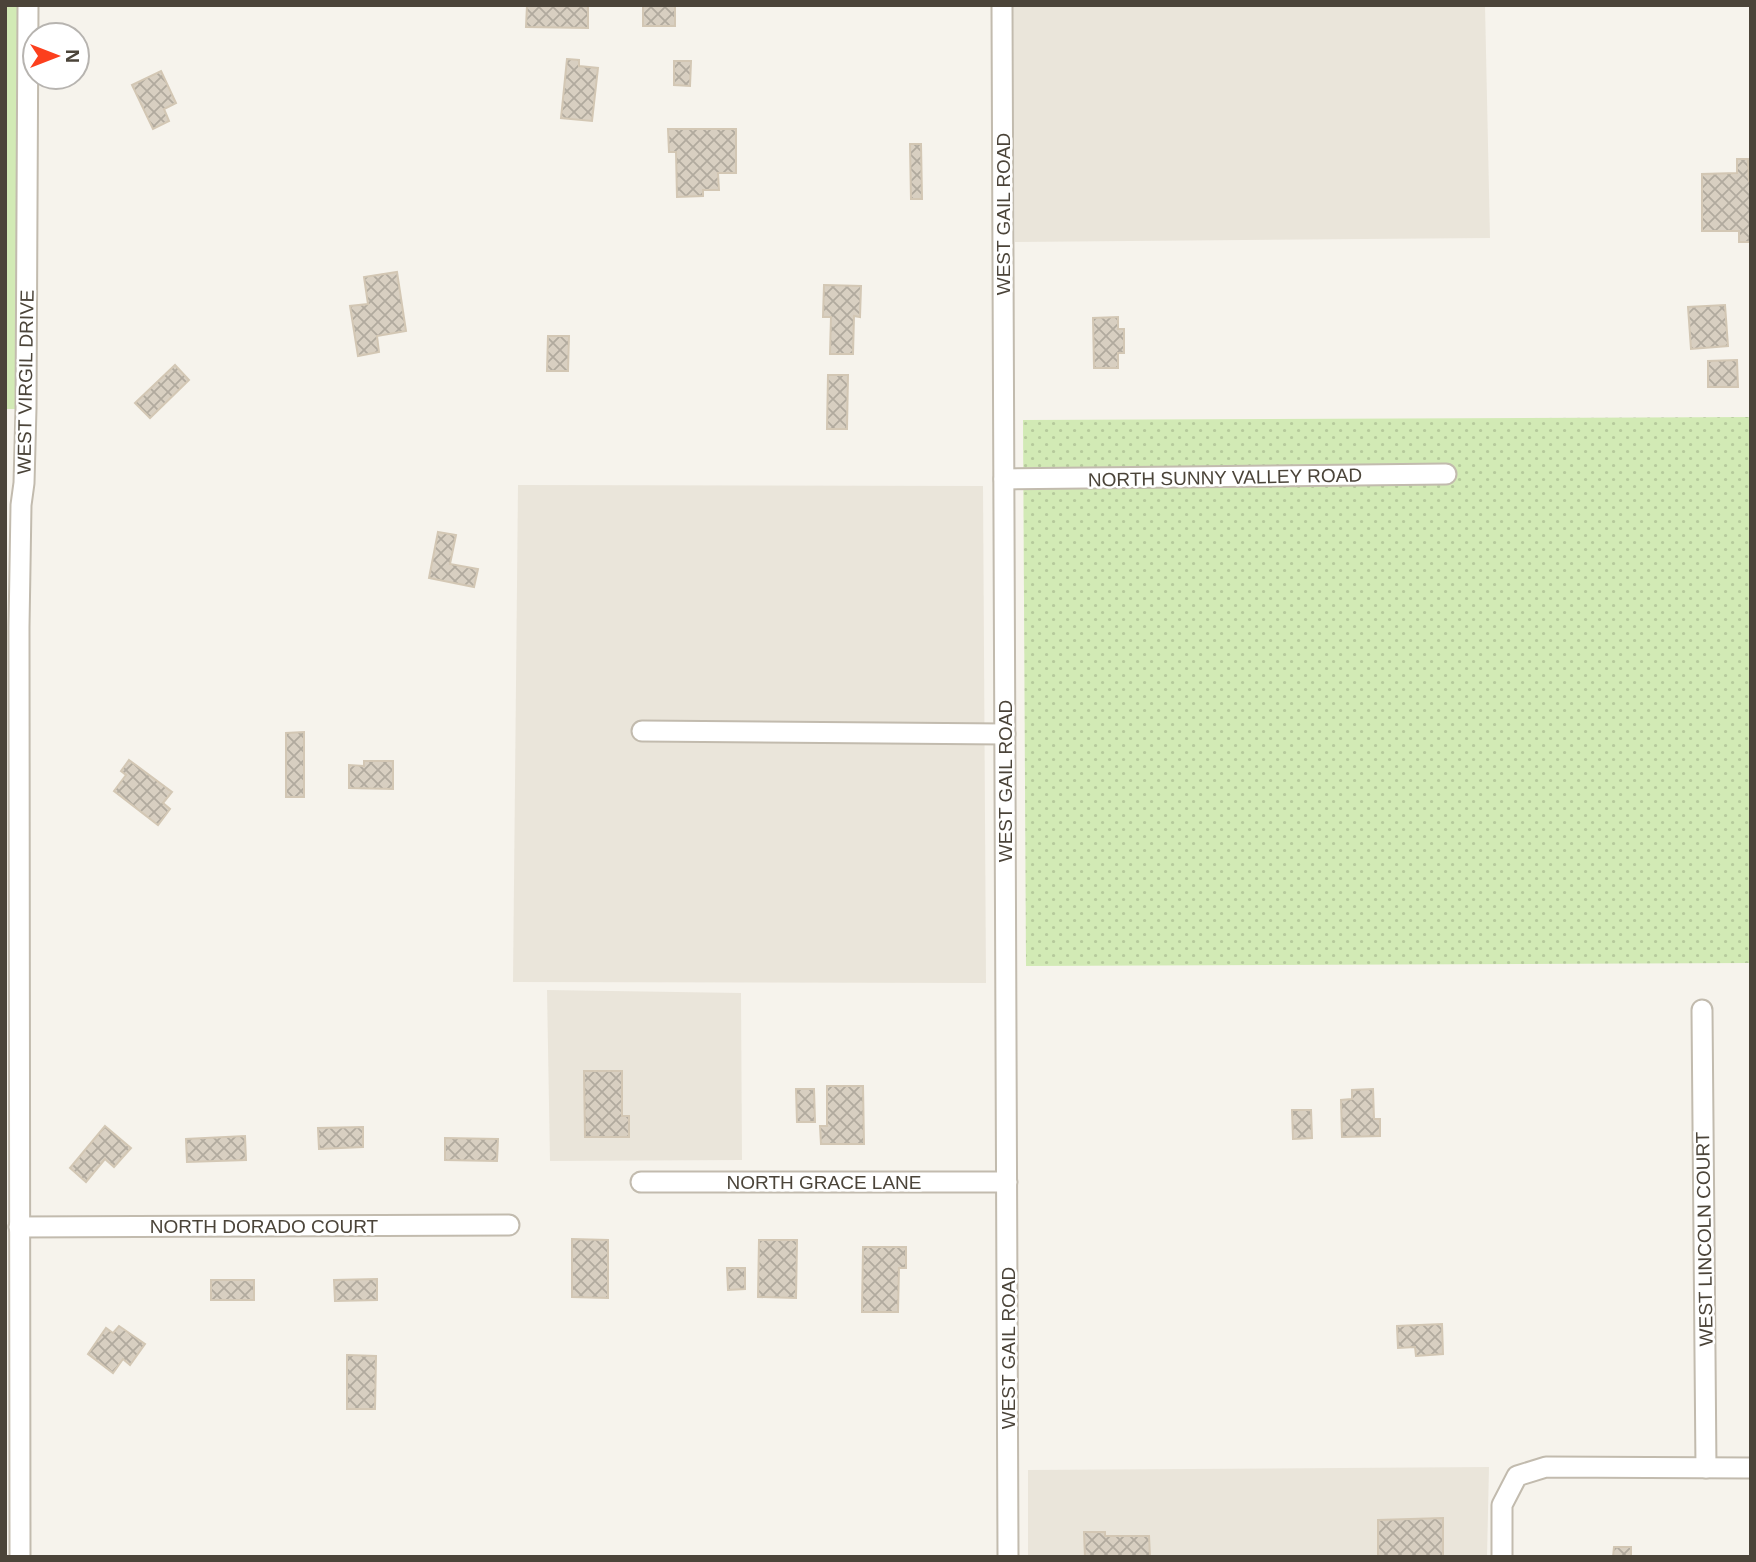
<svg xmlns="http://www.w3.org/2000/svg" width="1756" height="1562" font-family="Helvetica,sans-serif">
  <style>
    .residential { fill: #eae5da }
    .grass { fill: url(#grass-dots) }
    .green { fill: #d2eab5 }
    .building { fill: url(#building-cross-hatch); stroke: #d3c7b4; stroke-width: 2 }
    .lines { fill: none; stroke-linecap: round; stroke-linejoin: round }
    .minor-casing { stroke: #c2bbae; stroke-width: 23 }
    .minor { stroke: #fff; stroke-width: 19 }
    .labels { text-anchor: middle; stroke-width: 5; stroke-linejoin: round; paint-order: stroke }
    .street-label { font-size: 19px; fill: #4b4439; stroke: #fff }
  </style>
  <defs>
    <pattern id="grass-dots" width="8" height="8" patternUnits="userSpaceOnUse" patternTransform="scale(1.75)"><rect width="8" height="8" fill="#d2eab5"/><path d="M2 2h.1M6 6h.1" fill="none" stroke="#b6ca9c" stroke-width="1.8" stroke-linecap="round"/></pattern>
    <pattern id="building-cross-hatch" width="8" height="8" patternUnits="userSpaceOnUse" patternTransform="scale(1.75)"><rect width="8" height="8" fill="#d8cfc1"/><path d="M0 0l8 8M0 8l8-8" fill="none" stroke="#b1aa9e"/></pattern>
  </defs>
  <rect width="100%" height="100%" fill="#f6f3ec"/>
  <g class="residential">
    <path d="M 1013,5 L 1485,5 L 1490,238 L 1015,242 Z"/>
    <path d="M 518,485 L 983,486 L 986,983 L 513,982 Z"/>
    <path d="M 547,990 L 741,993 L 742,1160 L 550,1161 Z"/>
    <path d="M 1489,1467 L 1487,1557 L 1028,1557 L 1028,1470 Z"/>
  </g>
  <path class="grass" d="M 1751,417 L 1751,963 L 1026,966 L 1023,420 Z"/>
  <path class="green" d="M 5,5 L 26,5 L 19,409 L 5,409 Z"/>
  <g class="building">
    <path d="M 527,5 L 588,5 L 588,28 L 526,27 Z"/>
    <rect x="643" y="5" width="32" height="21"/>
    <path d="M 567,59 L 579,60 L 579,66 L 598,68 L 592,121 L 561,118 Z"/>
    <path d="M 674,61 L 691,61 L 690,86 L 674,85 Z"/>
    <path d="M 161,71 L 176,103 L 164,109 L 169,121 L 153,129 L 132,85 Z"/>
    <path d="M 668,129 L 736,129 L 736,173 L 718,173 L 719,190 L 703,190 L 703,196 L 677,197 L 676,152 L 669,152 Z"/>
    <path d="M 910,144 L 921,144 L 922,199 L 911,199 Z"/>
    <path d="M 1737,159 L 1748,159 L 1749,181 L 1751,181 L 1751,242 L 1739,242 L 1739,231 L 1702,231 L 1702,174 L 1737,173 Z"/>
    <path d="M 397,272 L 406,331 L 377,336 L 379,352 L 358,356 L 350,306 L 368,304 L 364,277 Z"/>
    <path d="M 824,285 L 861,286 L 860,317 L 854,316 L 853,354 L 830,354 L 831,317 L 823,317 Z"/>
    <path d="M 1725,305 L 1728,346 L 1691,349 L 1688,307 Z"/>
    <path d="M 1118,317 L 1118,329 L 1124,329 L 1124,353 L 1118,353 L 1118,368 L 1094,368 L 1093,318 Z"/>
    <path d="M 548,336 L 569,336 L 568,371 L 547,371 Z"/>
    <path d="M 1737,360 L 1738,387 L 1708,387 L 1708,361 Z"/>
    <path d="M 175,365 L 189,380 L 150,418 L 135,403 Z"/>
    <path d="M 828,375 L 848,375 L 847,429 L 827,429 Z"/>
    <path d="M 438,532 L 456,535 L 450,564 L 478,569 L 474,587 L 429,578 Z"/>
    <path d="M 304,732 L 304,797 L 286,797 L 286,733 Z"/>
    <path d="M 129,760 L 172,792 L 163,803 L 170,809 L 158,825 L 114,791 L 126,775 L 121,771 Z"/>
    <path d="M 364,761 L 393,761 L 393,789 L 349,788 L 349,765 L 364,766 Z"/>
    <path d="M 584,1071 L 622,1071 L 622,1116 L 629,1116 L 629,1137 L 585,1137 Z"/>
    <path d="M 827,1086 L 863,1086 L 864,1144 L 821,1144 L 820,1126 L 827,1126 Z"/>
    <path d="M 796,1089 L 814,1089 L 815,1122 L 797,1122 Z"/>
    <path d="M 1373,1089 L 1374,1119 L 1380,1119 L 1380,1136 L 1342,1137 L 1341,1100 L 1352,1099 L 1352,1090 Z"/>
    <path d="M 1292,1110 L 1311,1110 L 1312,1138 L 1293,1139 Z"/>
    <path d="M 105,1126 L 131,1148 L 114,1167 L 105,1159 L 86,1182 L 70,1168 Z"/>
    <path d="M 363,1127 L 363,1147 L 319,1149 L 318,1128 Z"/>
    <path d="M 245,1136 L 246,1160 L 187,1162 L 186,1139 Z"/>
    <path d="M 445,1138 L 498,1139 L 497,1161 L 445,1160 Z"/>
    <path d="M 572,1239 L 608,1240 L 608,1298 L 572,1297 Z"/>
    <path d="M 759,1240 L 797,1240 L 796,1298 L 758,1297 Z"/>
    <path d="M 863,1247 L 906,1247 L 906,1268 L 899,1268 L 898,1312 L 862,1312 Z"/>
    <path d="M 727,1268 L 745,1268 L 745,1289 L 728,1290 Z"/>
    <path d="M 377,1279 L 377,1300 L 335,1301 L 334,1280 Z"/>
    <rect x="211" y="1280" width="43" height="20"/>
    <path d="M 1442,1324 L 1443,1354 L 1416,1356 L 1415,1347 L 1398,1348 L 1397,1326 Z"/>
    <path d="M 119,1326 L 145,1344 L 130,1365 L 123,1359 L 113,1373 L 88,1354 L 106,1328 L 113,1333 Z"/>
    <path d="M 347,1355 L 376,1356 L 375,1409 L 347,1409 Z"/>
    <path d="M 1443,1518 L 1443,1557 L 1378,1556 L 1378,1520 Z"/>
    <path d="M 1084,1532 L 1105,1532 L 1105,1536 L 1149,1536 L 1150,1557 L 1085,1557 Z"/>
    <path d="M 1614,1547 L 1631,1547 L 1631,1557 L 1613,1557 Z"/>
  </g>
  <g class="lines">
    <defs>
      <g id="minor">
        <path d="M 1002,5 L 1008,1557"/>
        <path d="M 1004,479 L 1446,474"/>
        <path d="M 642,731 L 1005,734"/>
        <path d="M 1702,1010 L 1706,1468"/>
        <path d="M 641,1182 L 1007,1182"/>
        <path d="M 19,1227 L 509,1225"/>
        <path d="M 20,1557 L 19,627 L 21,505 L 24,483 L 26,408 L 28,5"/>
        <path d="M 1502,1557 L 1502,1505 L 1517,1476 L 1546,1467 L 1751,1468"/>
      </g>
    </defs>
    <use href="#minor" class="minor-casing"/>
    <use href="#minor" class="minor"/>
  </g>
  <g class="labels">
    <g class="street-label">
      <text transform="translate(1003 214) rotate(-90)" y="7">WEST GAIL ROAD</text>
      <text transform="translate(25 382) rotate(-89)" y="7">WEST VIRGIL DRIVE</text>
      <text transform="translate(1225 477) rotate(-1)" y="7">NORTH SUNNY VALLEY ROAD</text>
      <text transform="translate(1005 781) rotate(-90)" y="7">WEST GAIL ROAD</text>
      <text x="824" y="1189">NORTH GRACE LANE</text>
      <text x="264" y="1233">NORTH DORADO COURT</text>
      <text transform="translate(1704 1239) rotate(-91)" y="7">WEST LINCOLN COURT</text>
      <text transform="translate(1008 1348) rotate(-90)" y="7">WEST GAIL ROAD</text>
    </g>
  </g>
  <rect width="1756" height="1562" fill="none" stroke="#4b4439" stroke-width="14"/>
  <g transform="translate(56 56) rotate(90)"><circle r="33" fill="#ffffff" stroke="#b7b4b0" stroke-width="2"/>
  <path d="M0-5L12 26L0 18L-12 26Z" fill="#fc3f1d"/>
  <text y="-10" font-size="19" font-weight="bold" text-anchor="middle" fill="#4b4439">N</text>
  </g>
</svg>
